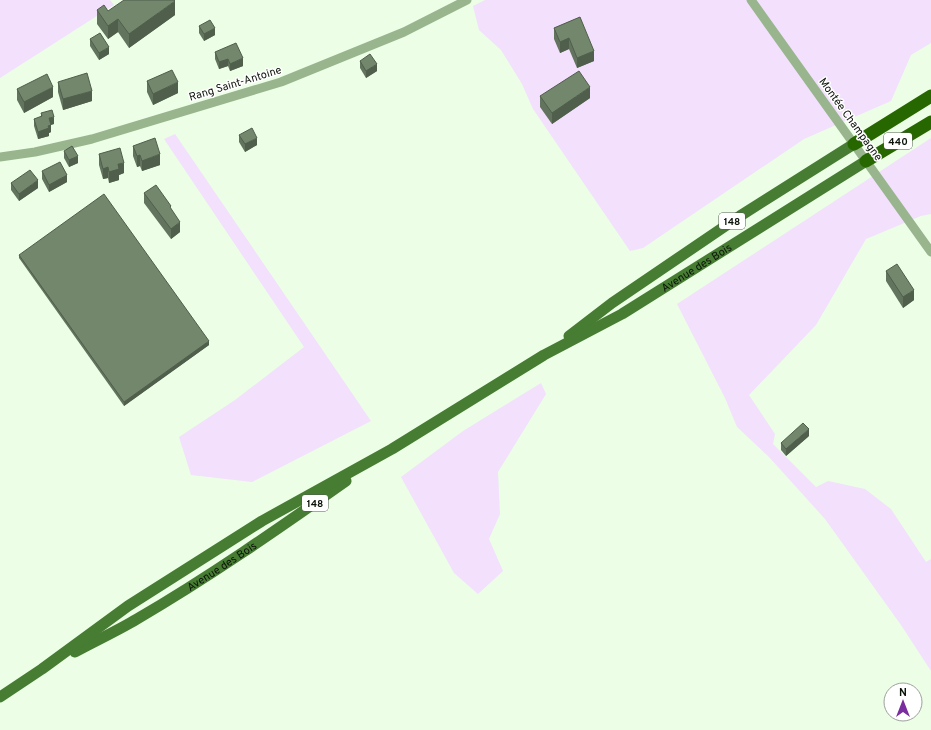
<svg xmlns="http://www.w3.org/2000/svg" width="931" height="730" font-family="Overpass,sans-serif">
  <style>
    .green { fill: #f2e0fd }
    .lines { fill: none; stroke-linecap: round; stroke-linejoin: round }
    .minor { stroke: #98b58e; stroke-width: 9 }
    .major { stroke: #477c33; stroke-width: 11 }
    .highway { stroke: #276700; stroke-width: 13 }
    .wall { fill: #63745e }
    .shaded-wall { fill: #505e4c }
    .building { fill: #73876d; stroke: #505e4c }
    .labels { text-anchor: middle; stroke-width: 3; stroke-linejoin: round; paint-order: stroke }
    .shield { fill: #fff; stroke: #545a53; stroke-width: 1 }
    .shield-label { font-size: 10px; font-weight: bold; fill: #0b1309 }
    .street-label { font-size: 11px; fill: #0b1309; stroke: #fff }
  </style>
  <rect width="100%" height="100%" fill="#ecfee6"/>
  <g class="green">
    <path d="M 0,0 L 110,0 L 114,5 L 0,78 Z"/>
    <path d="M 485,0 L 931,0 L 931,43 L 911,55 L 891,101 L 804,139 L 643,248 L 630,251 L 533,109 L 522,84 L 501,50 L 479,30 L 473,6 Z"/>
    <path d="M 175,134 L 371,421 L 252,482 L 191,475 L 179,437 L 235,400 L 304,347 L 164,139 Z"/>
    <path d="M 931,138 L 931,214 L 921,216 L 866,239 L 816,325 L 749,395 L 775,434 L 773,444 L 816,487 L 828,481 L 865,489 L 891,509 L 926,562 L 931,559 L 931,671 L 901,625 L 825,519 L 769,457 L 737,427 L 725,398 L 677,304 Z"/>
    <path d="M 541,383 L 546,394 L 498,472 L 500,514 L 489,539 L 503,571 L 478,594 L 454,573 L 401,477 L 463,431 Z"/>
  </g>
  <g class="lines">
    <g class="minor">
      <path d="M 751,0 L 931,252"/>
      <path d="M 0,157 L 35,152 L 92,139 L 281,82 L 404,32 L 467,0"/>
    </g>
    <g class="major">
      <path d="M 569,336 L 612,303 L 740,216 L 854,144"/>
      <path id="s1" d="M 75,652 C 95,641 117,631 137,619 C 209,577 278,529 346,481"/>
      <path id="s2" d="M 0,697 L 42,669 L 128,606 L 262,521 L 392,449 L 544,355 L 622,314 L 866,161"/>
    </g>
    <g class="highway">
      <path d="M 854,144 L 931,96"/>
      <path d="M 866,161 L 931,122"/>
    </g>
  </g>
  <g class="wall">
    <path d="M 97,10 L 108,11 L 175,15 L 129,48 L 118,32 L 108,39 L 97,24 Z"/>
    <path d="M 580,17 L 594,61 L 577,68 L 569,49 L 560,53 L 554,39 L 554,28 Z"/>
    <path d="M 199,26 L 215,35 L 204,41 L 199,33 Z"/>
    <path d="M 90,39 L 109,54 L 99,60 L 90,46 Z"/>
    <path d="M 215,52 L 243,66 L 230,71 L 228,66 L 219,69 L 215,59 Z"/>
    <path d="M 360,61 L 377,71 L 366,78 L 360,68 Z"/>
    <path d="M 147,81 L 178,93 L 153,105 L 147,92 Z"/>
    <path d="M 58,82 L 92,101 L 63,110 L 58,92 Z"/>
    <path d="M 17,89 L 53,97 L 24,113 L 17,100 Z"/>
    <path d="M 540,96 L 590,98 L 552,124 L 540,107 Z"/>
    <path d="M 41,113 L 54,124 L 51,125 L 51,132 L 49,133 L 49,136 L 38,139 L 34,126 L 34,119 L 41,117 Z"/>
    <path d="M 239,135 L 257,145 L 245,152 L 239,142 Z"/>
    <path d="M 133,146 L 160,165 L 142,171 L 140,166 L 137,167 L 133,156 Z"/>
    <path d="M 64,151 L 78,163 L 69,167 L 64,158 Z"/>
    <path d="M 99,154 L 124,173 L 119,175 L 119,180 L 109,183 L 108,178 L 103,179 L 99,165 Z"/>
    <path d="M 42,171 L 67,182 L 49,192 L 42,179 Z"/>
    <path d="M 11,183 L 38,188 L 19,201 L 11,190 Z"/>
    <path d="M 144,193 L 171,209 L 180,232 L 171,239 L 144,203 Z"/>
    <path d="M 19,255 L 209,345 L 124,406 L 19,258 Z"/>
    <path d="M 886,271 L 914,300 L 903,308 L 886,281 Z"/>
    <path d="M 809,436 L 786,456 L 781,450 L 781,443 Z"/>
  </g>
  <g class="shaded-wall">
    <path d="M 175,1 L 175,15 L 129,48 L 129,34 Z"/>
    <path d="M 118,19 L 118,32 L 108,39 L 108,26 Z"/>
    <path d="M 215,28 L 215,35 L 204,41 L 204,34 Z"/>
    <path d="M 569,38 L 569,49 L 560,53 L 560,42 Z"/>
    <path d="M 109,47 L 109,54 L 99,60 L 99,53 Z"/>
    <path d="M 594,51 L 594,61 L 577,68 L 577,58 Z"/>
    <path d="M 243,58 L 243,66 L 230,71 L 230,64 Z"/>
    <path d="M 228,59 L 228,66 L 219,69 L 219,62 Z"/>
    <path d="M 377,64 L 377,71 L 366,78 L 366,71 Z"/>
    <path d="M 178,82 L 178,93 L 153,105 L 153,94 Z"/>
    <path d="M 53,87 L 53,97 L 24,113 L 24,102 Z"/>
    <path d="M 590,87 L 590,98 L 552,124 L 552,113 Z"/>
    <path d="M 92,91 L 92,101 L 63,110 L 63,99 Z"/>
    <path d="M 54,117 L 54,124 L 49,125 L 49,118 Z"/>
    <path d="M 51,125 L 51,132 L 49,133 L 49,136 L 38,139 L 38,132 L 48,126 Z"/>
    <path d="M 257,138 L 257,145 L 245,152 L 245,144 Z"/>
    <path d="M 160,154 L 160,165 L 142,171 L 142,161 Z"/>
    <path d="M 140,155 L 140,166 L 137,167 L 137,156 Z"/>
    <path d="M 78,156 L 78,163 L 69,167 L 69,160 Z"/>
    <path d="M 124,163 L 124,173 L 119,175 L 119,180 L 109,183 L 109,172 L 118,164 Z"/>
    <path d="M 108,167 L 108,178 L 103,179 L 103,169 Z"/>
    <path d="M 67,175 L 67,182 L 49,192 L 49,185 Z"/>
    <path d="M 38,180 L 38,188 L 19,201 L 19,194 Z"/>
    <path d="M 180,222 L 180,232 L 171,239 L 171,229 Z"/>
    <path d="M 914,290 L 914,300 L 903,308 L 903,297 Z"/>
    <path d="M 209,341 L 209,345 L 124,406 L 124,402 Z"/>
    <path d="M 809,429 L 809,436 L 786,456 L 786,449 Z"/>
  </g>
  <g class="building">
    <path d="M 124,0 L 174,0 L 175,1 L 129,34 L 118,19 L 108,26 L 97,10 L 104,5 L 108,11 Z"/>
    <path d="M 580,17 L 594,51 L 577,58 L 569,38 L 560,42 L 554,28 Z"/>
    <path d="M 210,20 L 215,28 L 204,34 L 199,26 Z"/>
    <path d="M 100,33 L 109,47 L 99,53 L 90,39 Z"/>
    <path d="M 236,43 L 243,58 L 230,64 L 228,59 L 219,62 L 215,52 Z"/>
    <path d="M 370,54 L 377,64 L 366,71 L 360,61 Z"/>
    <path d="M 172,70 L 178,82 L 153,94 L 147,81 Z"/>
    <path d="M 579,71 L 590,87 L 552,113 L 540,96 Z"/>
    <path d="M 87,73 L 92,91 L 63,99 L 58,82 Z"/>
    <path d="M 47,74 L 53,87 L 24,102 L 17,89 Z"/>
    <path d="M 52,110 L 54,117 L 49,118 L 51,125 L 48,126 L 49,128 L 38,132 L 34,119 L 42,116 L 41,113 Z"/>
    <path d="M 252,128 L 257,138 L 245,144 L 239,135 Z"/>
    <path d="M 155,138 L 160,154 L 142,161 L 140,155 L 137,156 L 133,146 Z"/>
    <path d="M 72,146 L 78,156 L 69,160 L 64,151 Z"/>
    <path d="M 120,148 L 124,163 L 118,164 L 119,169 L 109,172 L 108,167 L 103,169 L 99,154 Z"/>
    <path d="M 60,162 L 67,175 L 49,185 L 42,171 Z"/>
    <path d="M 30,170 L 38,180 L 19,194 L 11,183 Z"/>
    <path d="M 156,185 L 171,206 L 170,207 L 180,222 L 171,229 L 144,193 Z"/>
    <path d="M 104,194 L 209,341 L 124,402 L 19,255 Z"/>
    <path d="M 897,264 L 914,290 L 903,297 L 886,271 Z"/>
    <path d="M 803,423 L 809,429 L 786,449 L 781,443 Z"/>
  </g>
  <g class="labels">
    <g class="shield">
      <rect x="884" y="133" width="28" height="16" rx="3"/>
      <rect x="719" y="213" width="26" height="16" rx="3"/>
      <rect x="302" y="495" width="26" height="16" rx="3"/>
    </g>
    <g class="shield-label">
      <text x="898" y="145">440</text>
      <text x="732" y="225">148</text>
      <text x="315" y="507">148</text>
    </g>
    <g class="street-label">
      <text transform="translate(235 83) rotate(-17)" y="4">Rang Saint-Antoine</text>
      <text transform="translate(851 119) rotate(54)" y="4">Montée Champagne</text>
      <text dy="4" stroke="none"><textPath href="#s2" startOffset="819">Avenue des Bois</textPath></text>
      <text dy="4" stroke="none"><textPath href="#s1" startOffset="170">Avenue des Bois</textPath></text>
    </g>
  </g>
  <g transform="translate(903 702)"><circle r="19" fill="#ffffff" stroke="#9da19d"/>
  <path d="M0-3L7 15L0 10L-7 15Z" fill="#7a2d9f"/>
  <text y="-6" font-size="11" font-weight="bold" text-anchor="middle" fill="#0b1309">N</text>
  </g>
</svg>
